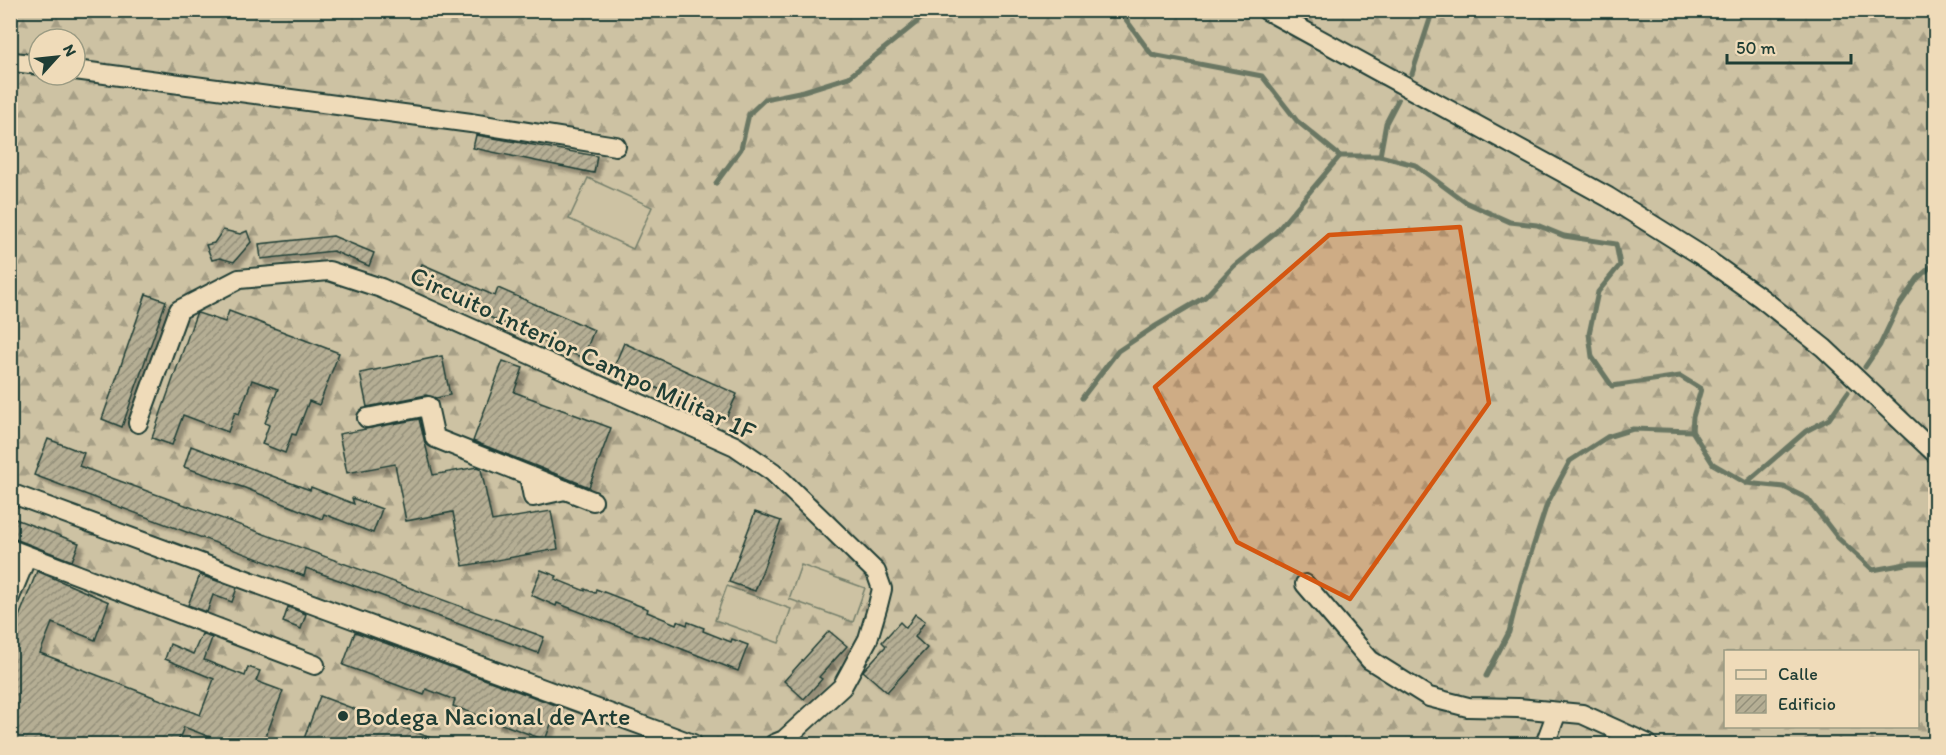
<svg xmlns="http://www.w3.org/2000/svg" width="1946" height="755" font-family="Itim,sans-serif">
  <style>
    .forest { fill: url(#forest-firs); stroke: #76806c; stroke-width: 1.5; fill-rule: evenodd }
    .garden { fill: #cdc2a3; stroke: #76806c; stroke-width: 1.5 }
    .lines { fill: none; stroke-linecap: round; stroke-linejoin: round }
    .stream { stroke: #6b7764; stroke-width: 5 }
    .building { fill: url(#building-hatch); stroke: #1f3d34; stroke-width: 1.5; filter: url(#shadow) }
    .street-casing { stroke: #1f3d34; stroke-width: 22 }
    .street { stroke: #efdbb9; stroke-width: 18 }
    .marked { fill: #d45610; fill-opacity: 0.2; stroke: #d45610; stroke-width: 4.5; stroke-linejoin: round }
    .poi-dot { fill: #1f3d34; stroke: #efdbb9; stroke-width: 2 }
    .labels { text-anchor: middle; stroke-width: 5; stroke-linejoin: round; paint-order: stroke }
    .street-label { font-size: 26px; fill: #1f3d34; stroke: #efdbb9 }
    .poi-label { font-size: 26px; fill: #1f3d34; stroke: #efdbb9; text-anchor: start }
  </style>
  <defs>
    <pattern id="forest-firs" width="22" height="20" patternUnits="userSpaceOnUse" patternTransform="scale(1.5)"><rect width="22" height="20" fill="#cdc2a3"/><path d="M5 1l3.5 6h-7zM16 11l3.5 6h-7z" fill="#a69f86"/></pattern>
    <pattern id="building-hatch" width="6" height="6" patternUnits="userSpaceOnUse" patternTransform="scale(1.5)"><rect width="6" height="6" fill="#b5ae94"/><path d="M-1 1l2-2M0 6l6-6M5 7l2-2" fill="none" stroke="#938f7a"/></pattern>
    <filter id="shadow"><feDropShadow dx="5" dy="5" stdDeviation="1.5" flood-color="#0004"/></filter>
  </defs>
  <rect width="100%" height="100%" fill="#efdbb9"/>
  <filter id="ink" filterUnits="userSpaceOnUse"><feTurbulence type="fractalNoise" baseFrequency=".0167" numOctaves="2"/><feDisplacementMap in="SourceGraphic" scale="12" xChannelSelector="R" yChannelSelector="G"/><feConvolveMatrix kernelMatrix="1 2 1 2 8 2 1 2 1" color-interpolation-filters="sRGB"/></filter>
  <g filter="url(#ink)">
    <path class="forest" d="M 11,11 L 1935,11 L 1935,744 L 11,744 ZM 39,39 L 75,39 L 75,75 L 39,75 ZM 1726,652 L 1918,652 L 1918,726 L 1726,726 Z"/>
    <g class="garden">
      <path d="M 588,178 L 652,207 L 633,249 L 569,219 Z"/>
      <path d="M 801,565 L 865,588 L 853,622 L 789,599 Z"/>
      <path d="M 727,586 L 791,609 L 779,643 L 715,620 Z"/>
    </g>
    <g class="lines">
      <g class="stream">
        <path d="M 1119,10 L 1152,55 L 1262,76 L 1297,121 L 1340,156 L 1380,156 L 1415,165 L 1465,202 L 1510,222 L 1537,225 L 1564,236 L 1616,244 L 1620,265 L 1598,292 L 1589,334 L 1592,357 L 1612,386 L 1680,376 L 1701,389 L 1693,417 L 1692,431 L 1713,464 L 1746,483 L 1784,487 L 1808,499 L 1838,538 L 1873,570 L 1911,563 L 1936,563"/>
        <path d="M 1412,74 L 1433,10"/>
        <path d="M 1380,156 L 1386,123 L 1398,100"/>
        <path d="M 716,183 L 741,149 L 749,114 L 765,99 L 804,91 L 849,77 L 932,10"/>
        <path d="M 1865,367 L 1880,345 L 1898,307 L 1918,278 L 1936,262"/>
        <path d="M 1082,398 L 1118,351 L 1154,327 L 1205,297 L 1234,266 L 1276,232 L 1340,156"/>
        <path d="M 1746,483 L 1806,431 L 1829,419 L 1848,392"/>
        <path d="M 1486,676 L 1509,632 L 1521,584 L 1547,504 L 1570,461 L 1607,437 L 1633,429 L 1692,431"/>
      </g>
    </g>
    <g class="building">
      <path d="M 476,135 L 597,156 L 594,173 L 473,148 Z"/>
      <path d="M 223,230 L 240,234 L 247,231 L 251,242 L 234,262 L 220,258 L 212,260 L 206,245 L 214,243 Z"/>
      <path d="M 333,236 L 374,253 L 369,266 L 333,251 L 261,259 L 259,244 Z"/>
      <path d="M 422,264 L 495,296 L 498,288 L 594,330 L 583,358 L 487,316 L 488,313 L 435,290 L 415,279 Z"/>
      <path d="M 146,294 L 166,301 L 122,427 L 102,419 Z"/>
      <path d="M 229,311 L 339,353 L 319,405 L 309,401 L 296,435 L 292,434 L 285,453 L 262,444 L 269,425 L 265,423 L 278,389 L 252,380 L 239,414 L 235,412 L 228,432 L 183,415 L 172,445 L 152,438 L 196,314 L 198,313 L 225,322 Z"/>
      <path d="M 624,343 L 737,394 L 726,418 L 668,392 L 668,393 L 613,369 Z"/>
      <path d="M 442,356 L 450,395 L 436,398 L 426,395 L 367,407 L 360,373 Z"/>
      <path d="M 503,361 L 523,368 L 514,392 L 611,428 L 589,487 L 473,441 Z"/>
      <path d="M 419,419 L 433,475 L 477,467 L 481,469 L 492,521 L 551,511 L 558,549 L 463,566 L 453,512 L 406,521 L 395,464 L 347,473 L 339,434 Z"/>
      <path d="M 48,439 L 84,453 L 79,466 L 544,637 L 538,653 L 306,568 L 304,576 L 34,475 Z"/>
      <path d="M 191,446 L 310,490 L 311,487 L 354,504 L 352,498 L 382,509 L 373,533 L 324,514 L 322,519 L 245,488 L 184,467 Z"/>
      <path d="M 755,512 L 781,521 L 755,591 L 729,582 Z"/>
      <path d="M 10,517 L 79,543 L 72,561 L 10,537 Z"/>
      <path d="M 541,570 L 557,576 L 555,579 L 585,591 L 585,589 L 595,593 L 596,589 L 648,609 L 647,612 L 676,624 L 677,621 L 687,625 L 688,622 L 704,628 L 703,631 L 731,642 L 732,639 L 748,645 L 738,671 L 649,636 L 648,638 L 557,603 L 556,606 L 531,595 Z"/>
      <path d="M 37,571 L 109,602 L 95,640 L 52,623 L 40,653 L 200,715 L 214,679 L 165,659 L 170,644 L 193,654 L 202,634 L 212,638 L 204,660 L 245,676 L 248,667 L 260,671 L 256,681 L 283,691 L 263,744 L 228,744 L 184,727 L 177,744 L 10,744 L 10,640 Z"/>
      <path d="M 200,575 L 237,588 L 232,602 L 213,595 L 207,612 L 188,605 Z"/>
      <path d="M 288,607 L 306,614 L 301,629 L 283,622 Z"/>
      <path d="M 915,614 L 925,621 L 915,637 L 927,648 L 887,692 L 863,671 L 886,646 L 882,642 L 900,622 L 906,628 Z"/>
      <path d="M 829,631 L 847,646 L 819,677 L 822,679 L 804,699 L 784,681 Z"/>
      <path d="M 355,632 L 558,706 L 545,740 L 453,706 L 455,700 L 426,689 L 424,695 L 343,665 Z"/>
      <path d="M 320,696 L 444,743 L 444,744 L 302,744 Z"/>
    </g>
    <g class="lines">
      <defs>
        <g id="street">
          <path d="M 1266,10 L 1608,197 L 1699,254 L 1761,298 L 1824,348 L 1936,454"/>
          <path d="M 10,64 L 14,62 L 39,65"/>
          <path d="M 75,70 L 471,123 L 616,146"/>
          <path d="M 367,418 L 428,406 L 435,438 L 593,501"/>
          <path d="M 138,423 L 179,310 L 239,279 L 329,271 L 381,288 L 735,446 L 773,472 L 876,572 L 882,589 L 878,605 L 868,639 L 842,687 L 784,740 L 774,744"/>
          <path d="M 529,476 L 533,497 L 565,490"/>
          <path d="M 10,493 L 693,744"/>
          <path d="M 10,549 L 315,665"/>
          <path d="M 1305,584 L 1370,660 L 1429,697 L 1468,707 L 1518,708 L 1582,714 L 1648,744"/>
          <path d="M 10,597 L 27,556"/>
          <path d="M 1545,744 L 1557,712"/>
        </g>
      </defs>
      <use href="#street" class="street-casing"/>
      <use href="#street" class="street"/>
    </g>
  </g>
  <path class="marked" d="M 1460,227 L 1489,403 L 1350,599 L 1237,542 L 1155,387 L 1329,235 Z"/>
  <circle class="poi-dot" cx="343" cy="716" r="6"/>
  <g class="labels">
    <g class="street-label">
      <text transform="translate(583 353) rotate(25)" y="9">Circuito Interior Campo Militar 1F</text>
    </g>
    <g class="poi-label">
      <text x="355" y="725">Bodega Nacional de Arte</text>
    </g>
  </g>
  <rect width="1946" height="755" fill="none" stroke="#efdbb9" stroke-width="36"/>
  <rect x="18" y="18" width="1910" height="719" fill="none" stroke="#1f3d34" stroke-width="2" filter="url(#ink)"/>
  <rect x="1724" y="650" width="195" height="78" fill="#efdbb9" stroke="#9c9c84" stroke-width="1.5"/>
  <rect x="1736" y="670" width="30" height="9" fill="#efdbb9" stroke="#9c9c84" stroke-width="1.5"/>
  <text x="1778" y="680" font-size="18" fill="#1f3d34">Calle</text>
  <rect x="1736" y="695" width="30" height="18" fill="url(#building-hatch)" stroke="#9c9c84" stroke-width="1.5"/>
  <text x="1778" y="710" font-size="18" fill="#1f3d34">Edificio</text>
  <g transform="translate(57 57) rotate(63)"><circle r="28" fill="#efdbb9" stroke="#9c9c84" stroke-width="1.5"/>
  <path d="M0-4.5L10 22L0 15L-10 22Z" fill="#1f3d34"/>
  <text y="-9" font-size="16" font-weight="bold" text-anchor="middle" fill="#1f3d34">N</text>
  </g>
  <path d="M1727 54v9h124v-9" fill="none" stroke="#1f3d34" stroke-width="3"/>
  <text x="1736" y="54" font-size="18" fill="#1f3d34" stroke="#efdbb9" stroke-width="4.5" paint-order="stroke">50 m</text>
</svg>
